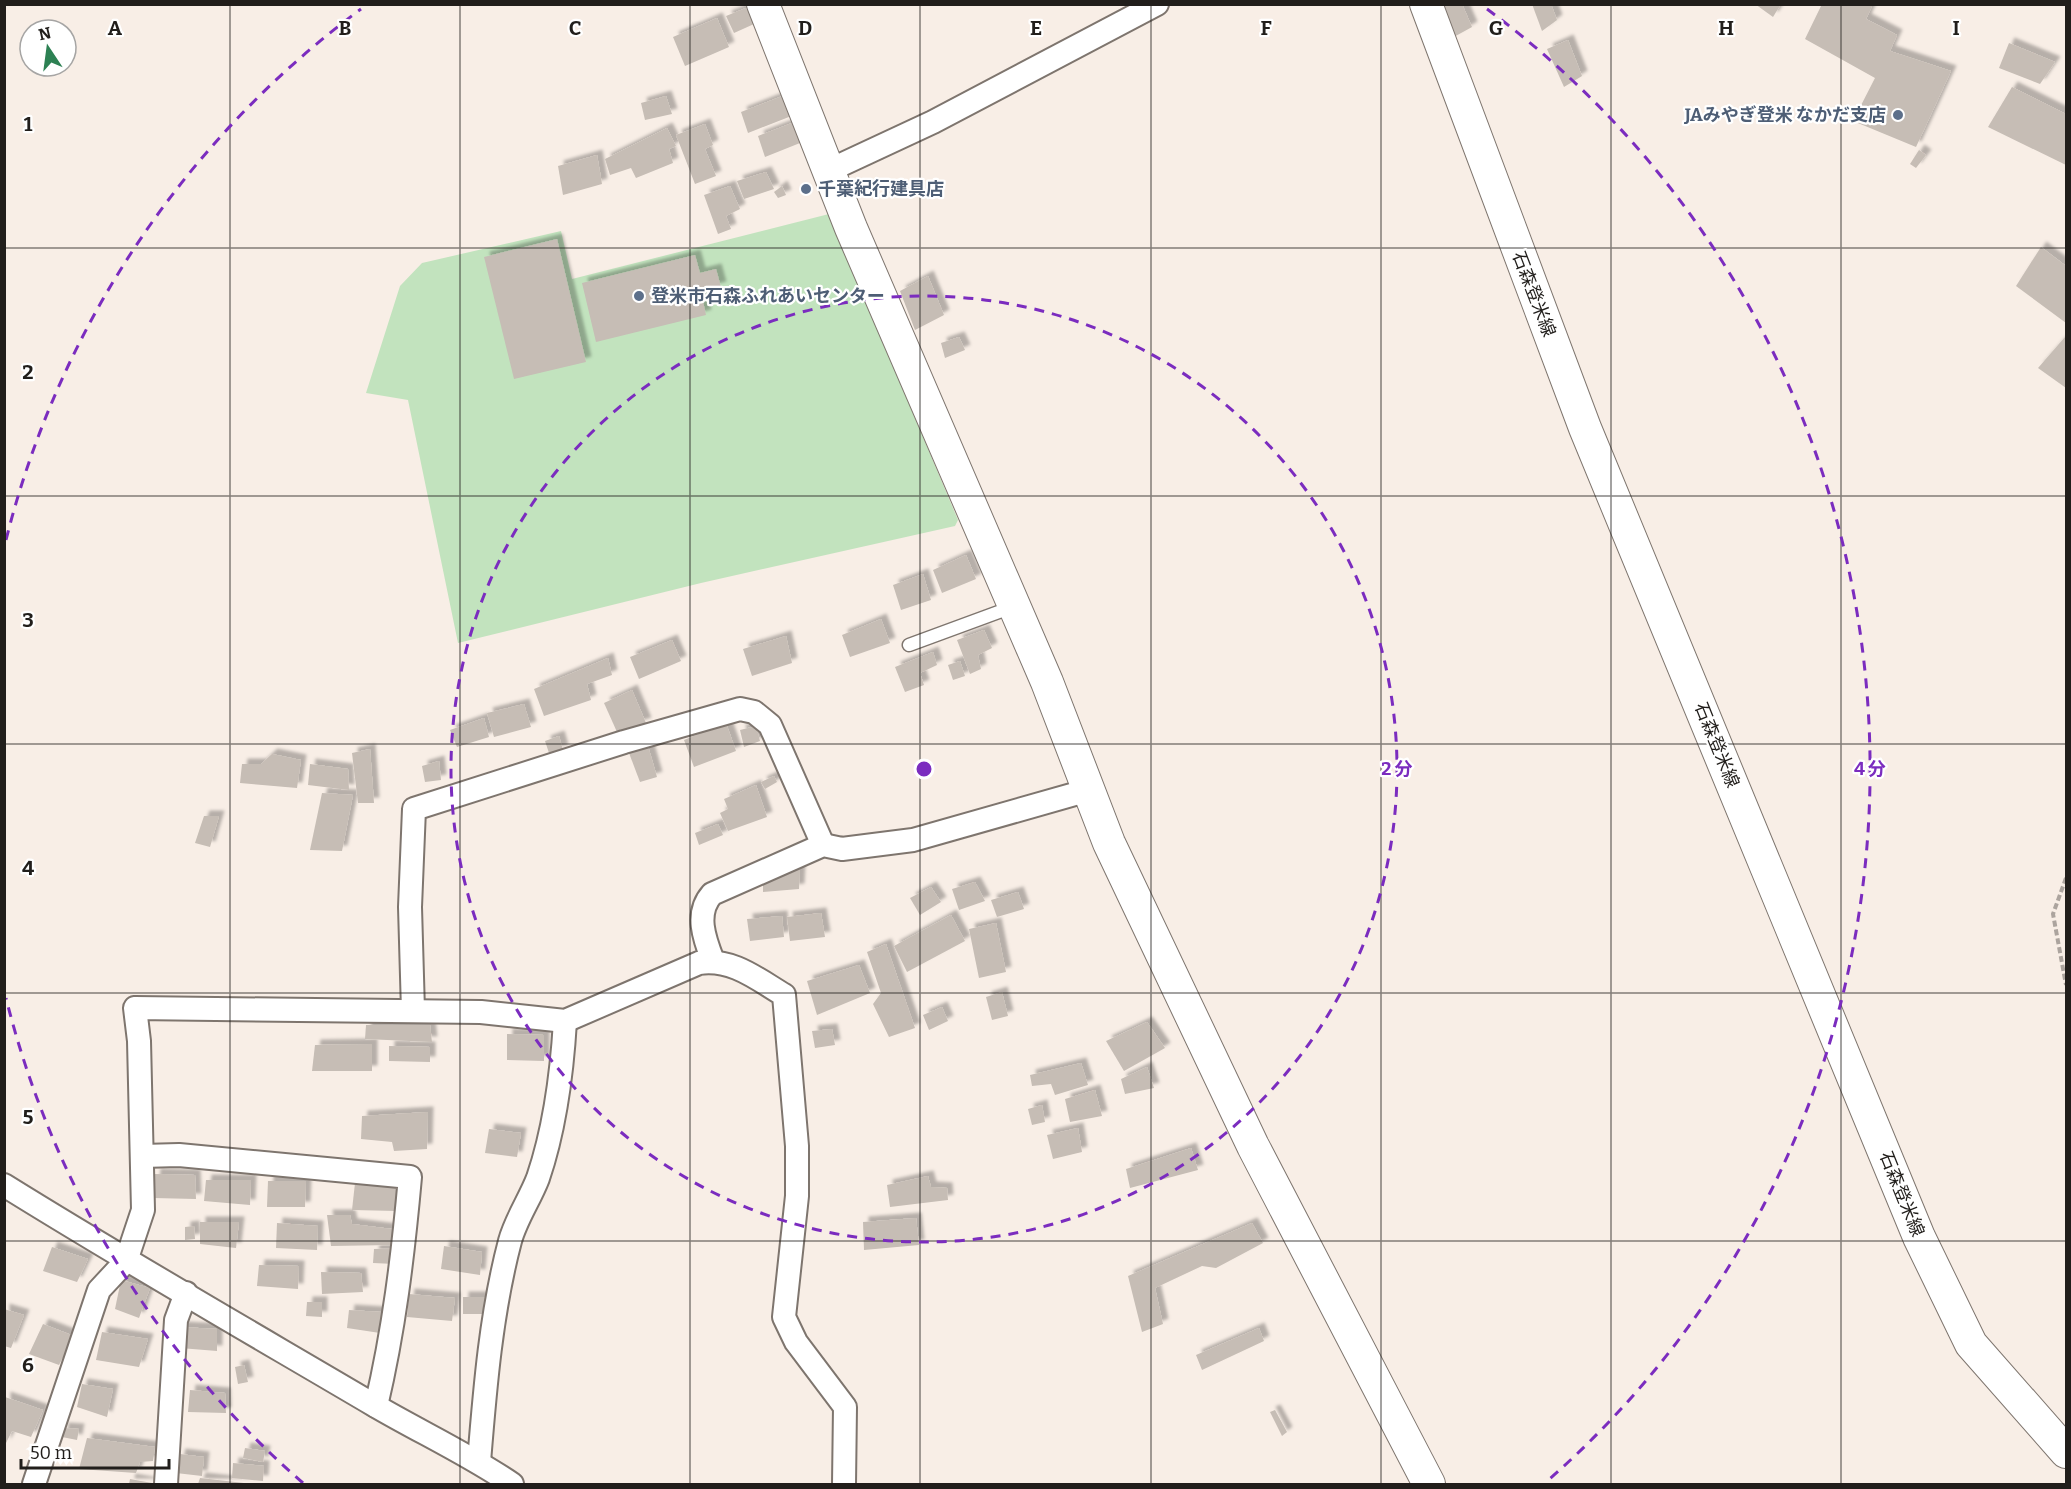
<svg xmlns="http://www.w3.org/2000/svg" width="2071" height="1489" font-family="Bitter,'Noto Sans JP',serif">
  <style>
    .green { fill: #c2e3be }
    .building { fill: #c6bdb5; filter: url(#shadow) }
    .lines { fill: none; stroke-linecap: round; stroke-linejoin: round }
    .lane-casing { stroke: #7e756e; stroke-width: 15 }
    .street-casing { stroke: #7e756e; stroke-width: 26 }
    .secondary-casing { stroke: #7e756e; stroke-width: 34 }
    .path { stroke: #aca49e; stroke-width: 4; stroke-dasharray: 6 3; stroke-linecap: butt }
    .lane { stroke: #fff; stroke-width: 12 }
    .street { stroke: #fff; stroke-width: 22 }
    .secondary { stroke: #fff; stroke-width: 32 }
    .grid { fill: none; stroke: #211e1b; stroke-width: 1.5; stroke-opacity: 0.55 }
    .ring { fill: none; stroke: #7b2cbf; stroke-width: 3; stroke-dasharray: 10 8 }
    .service-dot { fill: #5c6f8a; stroke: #fff; stroke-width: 2 }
    .labels { text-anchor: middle; stroke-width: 4.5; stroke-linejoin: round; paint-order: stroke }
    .service-label { font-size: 18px; font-weight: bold; fill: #4e5e75; stroke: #fff; text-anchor: start }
    .street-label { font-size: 18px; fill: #211e1b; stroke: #fff }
    .grid-label { font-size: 20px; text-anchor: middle; font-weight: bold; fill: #211e1b; stroke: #fff; stroke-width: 4.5; stroke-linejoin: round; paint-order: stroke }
    .centre { fill: #7b2cbf; stroke: #fff; stroke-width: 3 }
    .ring-label { font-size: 18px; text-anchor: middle; font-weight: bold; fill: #7b2cbf; stroke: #fff; stroke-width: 4.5; stroke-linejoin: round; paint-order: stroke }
  </style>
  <defs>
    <filter id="shadow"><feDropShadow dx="5.5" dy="-5.5" stdDeviation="1.5" flood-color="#0004"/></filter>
  </defs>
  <rect width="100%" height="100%" fill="#f8eee6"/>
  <path class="green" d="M 829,214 L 958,520 L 955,526 L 701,583 L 458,643 L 408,400 L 366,393 L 400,286 L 422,263 L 561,231 L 572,279 Z"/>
  <g class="building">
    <path d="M 1448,4 L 1462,4 L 1472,27 L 1452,38 L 1441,7 Z"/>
    <path d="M 1532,4 L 1551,4 L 1557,20 L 1542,31 Z"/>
    <path d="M 1755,4 L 1781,4 L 1773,17 Z"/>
    <path d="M 1822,4 L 1873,4 L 1866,19 L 1897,35 L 1890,51 L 1951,71 L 1916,147 L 1853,121 L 1875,78 L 1805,39 Z"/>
    <path d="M 746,8 L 754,24 L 734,33 L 726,16 Z"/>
    <path d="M 717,18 L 729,47 L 685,66 L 673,37 Z"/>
    <path d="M 1568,40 L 1582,76 L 1564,87 L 1547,49 Z"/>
    <path d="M 2009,43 L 2055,62 L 2040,84 L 1999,68 Z"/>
    <path d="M 2012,87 L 2066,114 L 2066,165 L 1988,127 Z"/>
    <path d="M 785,95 L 794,115 L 748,133 L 741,112 Z"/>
    <path d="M 666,96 L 672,114 L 645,120 L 641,103 Z"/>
    <path d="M 792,123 L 800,143 L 765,157 L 758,136 Z"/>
    <path d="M 705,124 L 713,145 L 705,149 L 716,176 L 695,184 L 676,135 Z"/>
    <path d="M 667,128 L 676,146 L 669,149 L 673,163 L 636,178 L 631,168 L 610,175 L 605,159 Z"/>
    <path d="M 1919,150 L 1926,155 L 1916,168 L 1910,164 Z"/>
    <path d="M 597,155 L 602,184 L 563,195 L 558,166 Z"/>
    <path d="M 766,172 L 774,189 L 744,199 L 737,181 Z"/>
    <path d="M 730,186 L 740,209 L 726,216 L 731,229 L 718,234 L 704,195 Z"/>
    <path d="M 782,186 L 786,195 L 778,198 L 774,192 Z"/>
    <path d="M 557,239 L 586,362 L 514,379 L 484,257 Z"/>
    <path d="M 2041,247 L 2066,266 L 2066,323 L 2016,286 Z"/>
    <path d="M 695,255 L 700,273 L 716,269 L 721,287 L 701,292 L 706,315 L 596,342 L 582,283 Z"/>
    <path d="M 928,276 L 944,315 L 915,330 L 900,291 Z"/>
    <path d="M 959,337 L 965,350 L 945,358 L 941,343 Z"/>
    <path d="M 2065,337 L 2066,338 L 2066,388 L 2038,368 Z"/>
    <path d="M 966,555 L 976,579 L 942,593 L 933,570 Z"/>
    <path d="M 923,574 L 931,600 L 901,610 L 893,585 Z"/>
    <path d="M 881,619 L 890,643 L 850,657 L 842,635 Z"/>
    <path d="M 984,630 L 992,648 L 978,655 L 981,669 L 970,674 L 957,640 Z"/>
    <path d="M 786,636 L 792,663 L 752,676 L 743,649 Z"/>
    <path d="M 672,640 L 681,661 L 639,679 L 630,657 Z"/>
    <path d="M 933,652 L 937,665 L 920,673 L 924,685 L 905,692 L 895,667 Z"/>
    <path d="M 608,658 L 612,675 L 587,684 L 591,700 L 544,716 L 534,689 Z"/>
    <path d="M 960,661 L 965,676 L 953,680 L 948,665 Z"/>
    <path d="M 632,690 L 646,723 L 617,732 L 604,703 Z"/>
    <path d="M 524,704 L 531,727 L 494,737 L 487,713 Z"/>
    <path d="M 484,718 L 489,737 L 457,747 L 450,730 Z"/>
    <path d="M 726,723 L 736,751 L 694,767 L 684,740 Z"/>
    <path d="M 756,726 L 760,741 L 744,747 L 740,730 Z"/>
    <path d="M 559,736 L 563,750 L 549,753 L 545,741 Z"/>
    <path d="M 648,746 L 657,777 L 640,782 L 629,753 Z"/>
    <path d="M 370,749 L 374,803 L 358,803 L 352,753 Z"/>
    <path d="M 272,754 L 301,760 L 297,788 L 240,783 L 242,764 L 261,764 Z"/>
    <path d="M 439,761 L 441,780 L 425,782 L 422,766 Z"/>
    <path d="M 310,764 L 348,769 L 349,790 L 308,785 Z"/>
    <path d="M 774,776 L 777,782 L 765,789 L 761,782 Z"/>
    <path d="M 756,785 L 767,817 L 728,831 L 720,813 L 728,809 L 724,799 Z"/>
    <path d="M 322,793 L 353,795 L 342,851 L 310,850 Z"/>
    <path d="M 204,816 L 219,816 L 210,847 L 195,843 Z"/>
    <path d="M 718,824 L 723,835 L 699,845 L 695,833 Z"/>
    <path d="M 800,869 L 799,889 L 763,892 L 763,875 Z"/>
    <path d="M 975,882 L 985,901 L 959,910 L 952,889 Z"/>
    <path d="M 931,887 L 941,902 L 920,915 L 910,898 Z"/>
    <path d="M 1018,892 L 1024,909 L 997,917 L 991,900 Z"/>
    <path d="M 821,913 L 825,937 L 790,941 L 787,917 Z"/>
    <path d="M 951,915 L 965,941 L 907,972 L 894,946 Z"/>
    <path d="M 782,916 L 784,937 L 750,941 L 747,919 Z"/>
    <path d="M 996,923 L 1006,972 L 979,978 L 969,929 Z"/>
    <path d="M 886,944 L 915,1028 L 889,1037 L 873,1004 L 881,993 L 867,952 Z"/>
    <path d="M 859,965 L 870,993 L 817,1015 L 807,981 Z"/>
    <path d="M 1002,992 L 1008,1016 L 992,1020 L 986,997 Z"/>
    <path d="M 942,1007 L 948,1021 L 929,1030 L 923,1015 Z"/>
    <path d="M 1147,1022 L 1165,1048 L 1124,1071 L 1106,1041 Z"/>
    <path d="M 366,1025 L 430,1025 L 432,1042 L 365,1039 Z"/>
    <path d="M 832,1029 L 835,1045 L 815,1048 L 812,1031 Z"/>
    <path d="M 507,1034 L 544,1035 L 544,1061 L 507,1060 Z"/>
    <path d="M 372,1044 L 372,1071 L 312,1071 L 315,1045 Z"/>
    <path d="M 389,1046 L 430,1047 L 430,1062 L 389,1061 Z"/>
    <path d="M 1081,1063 L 1088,1085 L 1055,1095 L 1051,1084 L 1032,1086 L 1030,1075 Z"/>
    <path d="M 1147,1067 L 1154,1088 L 1125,1094 L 1121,1079 Z"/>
    <path d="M 1095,1090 L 1102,1116 L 1070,1122 L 1065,1099 Z"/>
    <path d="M 1042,1105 L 1045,1122 L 1032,1125 L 1028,1109 Z"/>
    <path d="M 428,1112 L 427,1149 L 394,1151 L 392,1142 L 361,1139 L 362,1116 Z"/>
    <path d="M 1078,1128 L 1082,1152 L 1053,1159 L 1047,1135 Z"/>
    <path d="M 489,1129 L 521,1133 L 517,1157 L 485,1153 Z"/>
    <path d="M 1191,1148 L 1198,1170 L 1130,1188 L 1126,1169 Z"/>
    <path d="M 155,1174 L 195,1175 L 196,1199 L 153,1198 Z"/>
    <path d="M 928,1176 L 931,1187 L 947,1188 L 948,1200 L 890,1207 L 887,1185 Z"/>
    <path d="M 206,1180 L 251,1180 L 250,1205 L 204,1201 Z"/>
    <path d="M 268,1181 L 306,1181 L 305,1207 L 267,1207 Z"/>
    <path d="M 355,1183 L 397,1186 L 397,1211 L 352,1210 Z"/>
    <path d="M 327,1215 L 350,1215 L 352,1224 L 392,1229 L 392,1245 L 331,1246 Z"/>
    <path d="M 916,1218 L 919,1245 L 864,1250 L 863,1222 Z"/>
    <path d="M 200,1222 L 239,1222 L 236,1248 L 200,1244 Z"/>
    <path d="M 277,1223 L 318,1226 L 317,1250 L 276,1248 Z"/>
    <path d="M 1252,1223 L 1263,1243 L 1216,1268 L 1202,1266 L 1155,1288 L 1163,1324 L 1142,1332 L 1128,1276 Z"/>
    <path d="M 194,1226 L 195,1239 L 185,1240 L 185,1227 Z"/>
    <path d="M 444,1246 L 482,1252 L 480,1275 L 441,1269 Z"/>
    <path d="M 52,1247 L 88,1259 L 77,1282 L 43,1271 Z"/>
    <path d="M 396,1248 L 395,1264 L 373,1263 L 374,1249 Z"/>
    <path d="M 259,1265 L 299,1266 L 298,1289 L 257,1286 Z"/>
    <path d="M 321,1272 L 361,1273 L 363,1292 L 322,1294 Z"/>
    <path d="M 121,1280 L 150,1288 L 139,1318 L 115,1309 Z"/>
    <path d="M 409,1294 L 455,1298 L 452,1321 L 407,1317 Z"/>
    <rect x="463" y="1297" width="25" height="17"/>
    <path d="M 307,1302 L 322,1302 L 322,1317 L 306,1316 Z"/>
    <path d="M 4,1309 L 24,1315 L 11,1348 L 4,1346 Z"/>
    <path d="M 349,1310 L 381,1312 L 380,1333 L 347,1328 Z"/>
    <path d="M 43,1324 L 74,1336 L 59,1365 L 29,1354 Z"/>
    <path d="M 181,1327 L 217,1329 L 217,1351 L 180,1348 Z"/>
    <path d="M 1259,1328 L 1264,1341 L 1202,1370 L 1196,1355 Z"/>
    <path d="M 102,1332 L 148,1339 L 139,1367 L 96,1360 Z"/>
    <path d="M 244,1365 L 248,1382 L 238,1384 L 235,1367 Z"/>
    <path d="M 82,1384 L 113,1389 L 107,1417 L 77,1407 Z"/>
    <path d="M 190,1390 L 225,1393 L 226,1413 L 188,1412 Z"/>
    <path d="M 5,1397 L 43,1410 L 31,1437 L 12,1431 L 5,1445 Z"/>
    <path d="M 1275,1410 L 1287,1432 L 1282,1436 L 1270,1412 Z"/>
    <path d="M 63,1428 L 79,1429 L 77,1440 L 62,1437 Z"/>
    <path d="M 87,1438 L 155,1447 L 153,1461 L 140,1462 L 136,1473 L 79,1469 Z"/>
    <path d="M 245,1448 L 265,1451 L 263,1462 L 243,1458 Z"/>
    <path d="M 180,1454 L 204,1457 L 202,1476 L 176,1473 Z"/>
    <path d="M 233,1463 L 264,1466 L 263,1481 L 232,1478 Z"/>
    <path d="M 200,1478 L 244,1483 L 244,1484 L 198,1484 Z"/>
    <path d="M 130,1479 L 152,1483 L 152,1484 L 129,1484 Z"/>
  </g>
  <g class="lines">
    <defs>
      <path id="lane" d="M 909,645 L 1015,606"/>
      <g id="street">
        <path d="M 830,170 L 933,122 L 1157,4"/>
        <path d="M 713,961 C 704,938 695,913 712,894 L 823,845 L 842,849 L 913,840 L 1089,790"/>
        <path d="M 413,1011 L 410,907 L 414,809 L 624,742 L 740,709 L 754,712 L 770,725 L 823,845"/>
        <path d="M 142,1156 L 179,1155 L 410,1177 C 403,1255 394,1330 376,1406"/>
        <path d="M 4,1185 C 126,1261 250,1332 374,1405 C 420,1432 468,1454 512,1484"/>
        <path d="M 479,1462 C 485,1388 491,1313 510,1241 C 516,1219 530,1199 538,1178 C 555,1128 562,1073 565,1021"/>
        <path d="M 34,1484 L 99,1290 L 126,1261 L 143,1210 L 139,1041 L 135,1008 L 481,1012 L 565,1021 L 699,963 C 732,958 757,979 784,995 L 797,1146 L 797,1196 L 784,1317 L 796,1342 L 845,1407 L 844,1484"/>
        <path d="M 166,1484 L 176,1320 L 186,1293"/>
      </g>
      <g id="secondary">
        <path d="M 763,4 L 851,228 L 1047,682 L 1109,843 L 1253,1146 L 1429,1484"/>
        <path d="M 1426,4 L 1585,428 L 1919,1237 L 1971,1344 L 2066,1452"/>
      </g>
    </defs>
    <use href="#lane" class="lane-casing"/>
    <use href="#street" class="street-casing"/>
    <use href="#secondary" class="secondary-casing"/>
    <path class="path" d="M 2066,878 L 2053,914 L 2066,985"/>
    <use href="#lane" class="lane"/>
    <use href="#street" class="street"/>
    <use href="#secondary" class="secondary"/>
  </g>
  <path class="grid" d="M 230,4 L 230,1484M 460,4 L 460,1484M 690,4 L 690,1484M 920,4 L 920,1484M 1151,4 L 1151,1484M 1381,4 L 1381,1484M 1611,4 L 1611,1484M 1841,4 L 1841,1484M 4,248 L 2066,248M 4,496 L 2066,496M 4,744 L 2066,744M 4,993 L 2066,993M 4,1241 L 2066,1241"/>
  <g class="ring">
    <circle cx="924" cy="769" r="473"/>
    <path d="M303 1483A946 946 0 0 1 6 998M6 540A946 946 0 0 1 361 9M1487 9A946 946 0 0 1 1545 1483"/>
  </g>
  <g class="service-dot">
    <circle cx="1898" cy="115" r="6"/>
    <circle cx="806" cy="189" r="6"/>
    <circle cx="639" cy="296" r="6"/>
  </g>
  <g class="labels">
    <g class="service-label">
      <text x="1886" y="121" text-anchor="end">JAみやぎ登米 なかだ支店</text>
      <text x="818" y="195">千葉紀行建具店</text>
      <text x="651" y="302">登米市石森ふれあいセンター</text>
    </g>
    <g class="street-label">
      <text transform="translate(1534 294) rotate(69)" y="6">石森登米線</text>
      <text transform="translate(1717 745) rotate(68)" y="6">石森登米線</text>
      <text transform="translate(1902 1194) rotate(68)" y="6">石森登米線</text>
    </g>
  </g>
  <g class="grid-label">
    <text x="115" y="35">A</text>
    <text x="345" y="35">B</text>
    <text x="575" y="35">C</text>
    <text x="805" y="35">D</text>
    <text x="1036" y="35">E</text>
    <text x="1266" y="35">F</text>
    <text x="1496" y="35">G</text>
    <text x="1726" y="35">H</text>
    <text x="1956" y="35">I</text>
    <text x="28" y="131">1</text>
    <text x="28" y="379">2</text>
    <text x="28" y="627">3</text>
    <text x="28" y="875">4</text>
    <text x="28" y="1124">5</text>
    <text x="28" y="1372">6</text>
  </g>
  <circle cx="924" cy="769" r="9" class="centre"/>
  <g class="ring-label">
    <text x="1397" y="775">2 分</text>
    <text x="1870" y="775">4 分</text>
  </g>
  <rect width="2071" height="1489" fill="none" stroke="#211e1b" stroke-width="12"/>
  <g transform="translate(48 48) rotate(347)"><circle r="28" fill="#ffffff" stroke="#a6a5a4" stroke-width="1.5"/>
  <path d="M0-4.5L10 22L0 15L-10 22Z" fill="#2d8153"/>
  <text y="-9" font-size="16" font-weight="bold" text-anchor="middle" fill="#211e1b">N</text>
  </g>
  <path d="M21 1459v9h148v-9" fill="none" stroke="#211e1b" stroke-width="3"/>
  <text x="30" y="1459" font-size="18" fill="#211e1b" stroke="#ffffff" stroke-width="4.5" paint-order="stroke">50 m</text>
</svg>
